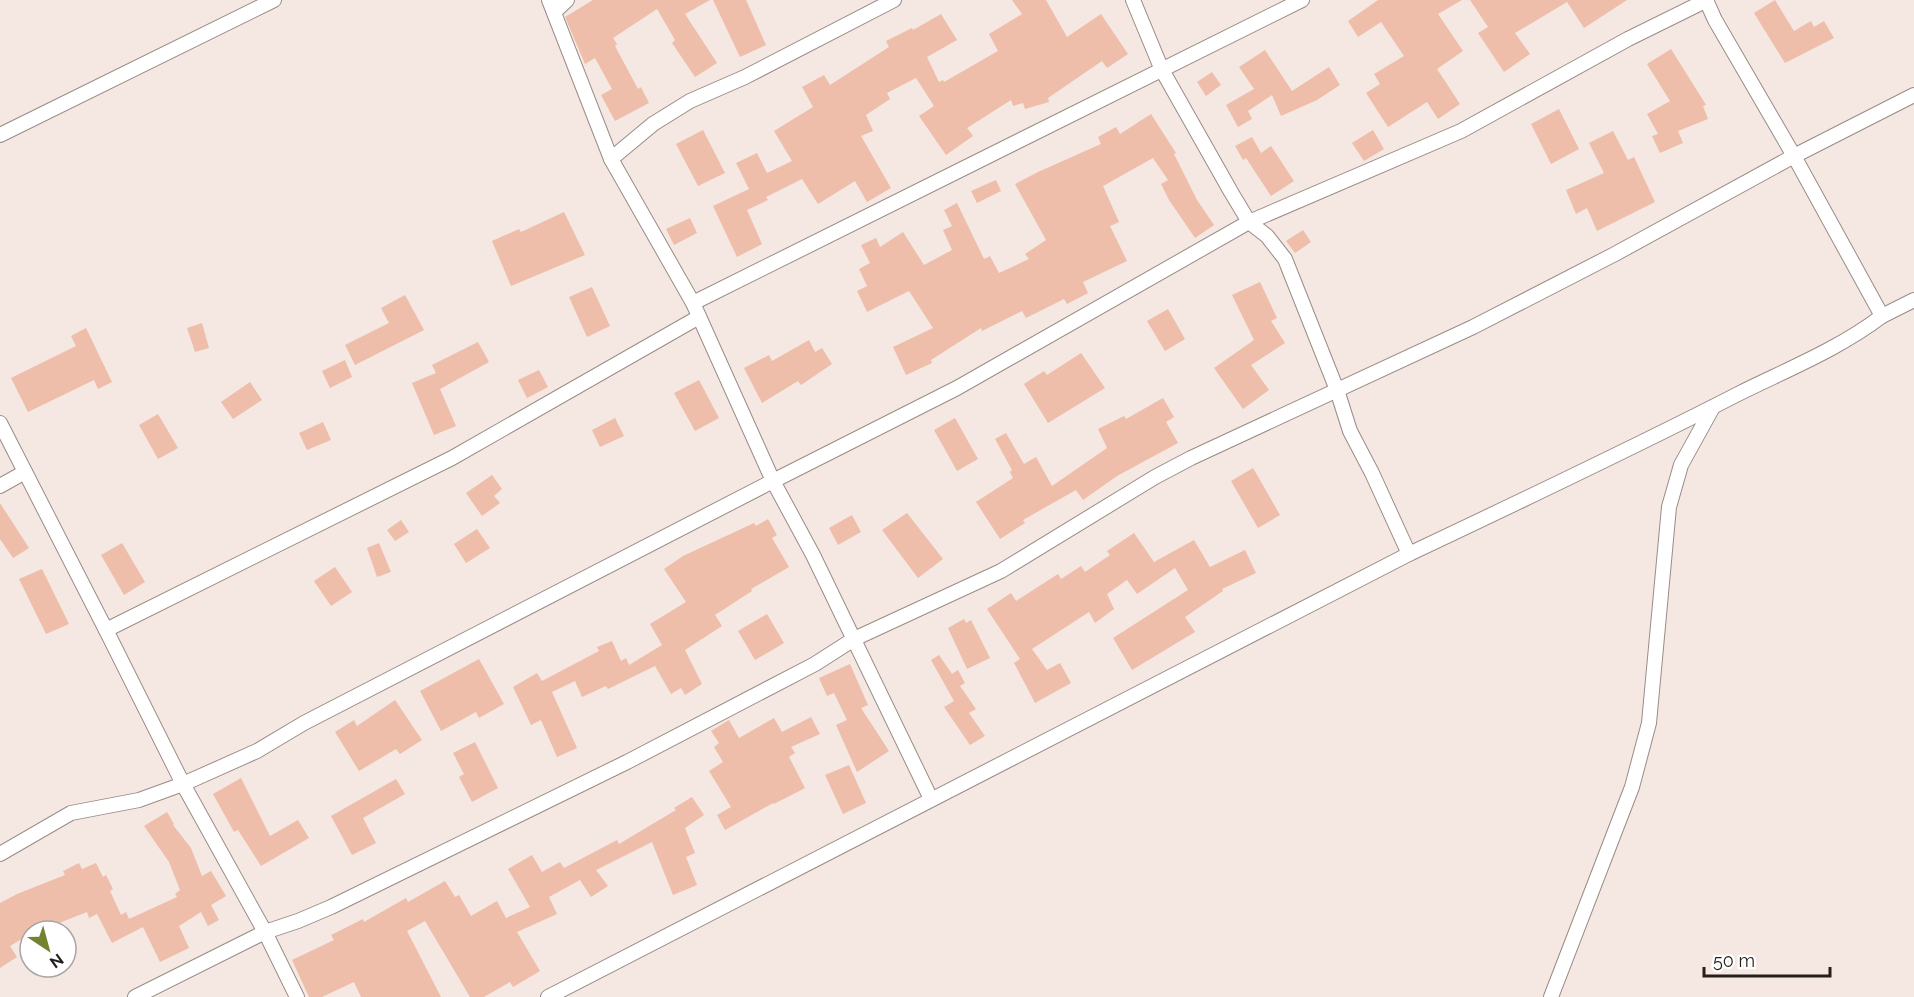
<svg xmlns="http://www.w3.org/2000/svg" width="1914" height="997" font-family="Raleway,sans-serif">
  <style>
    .building { fill: #eebeaa }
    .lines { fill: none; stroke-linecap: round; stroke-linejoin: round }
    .street-casing { stroke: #998c87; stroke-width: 16 }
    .street { stroke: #fff; stroke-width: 14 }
  </style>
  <rect width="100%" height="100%" fill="#f5e7e1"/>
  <g class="building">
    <path d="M 593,0 L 710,0 L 685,14 L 717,63 L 695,77 L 672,43 L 675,40 L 657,9 L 613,38 L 617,44 L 615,46 L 638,89 L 641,87 L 649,103 L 615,121 L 601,95 L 612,89 L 595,58 L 585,64 L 565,17 Z"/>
    <path d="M 713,0 L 746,0 L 766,45 L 740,57 Z"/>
    <path d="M 1012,0 L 1046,0 L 1067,37 L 1101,14 L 1128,54 L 1107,68 L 1102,61 L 1048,98 L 1049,102 L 1025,109 L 1023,103 L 1013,106 L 1011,100 L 967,128 L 973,136 L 946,155 L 919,116 L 934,106 L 916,78 L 887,93 L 890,99 L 866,115 L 873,131 L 861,136 L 891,188 L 867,202 L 855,181 L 818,204 L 802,179 L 766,197 L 768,200 L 747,210 L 762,244 L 737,257 L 713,206 L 749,189 L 736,163 L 757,153 L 767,173 L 792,161 L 774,131 L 813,107 L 802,87 L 824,75 L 830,85 L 889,47 L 886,41 L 912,28 L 913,30 L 941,14 L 957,40 L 927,57 L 939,82 L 943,80 L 944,82 L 998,51 L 989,34 L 1022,14 Z"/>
    <path d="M 1378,0 L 1462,0 L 1438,14 L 1463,51 L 1437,69 L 1460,104 L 1438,119 L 1427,102 L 1388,127 L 1366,93 L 1380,84 L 1374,74 L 1404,56 L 1381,22 L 1358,37 L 1348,21 Z"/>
    <path d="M 1470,0 L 1627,0 L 1584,28 L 1567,2 L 1515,33 L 1530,54 L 1504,72 L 1478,33 L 1488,27 Z"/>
    <path d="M 1775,0 L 1794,31 L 1811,21 L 1814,27 L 1824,21 L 1834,38 L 1785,63 L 1754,13 Z"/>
    <path d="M 1671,49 L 1706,105 L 1703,106 L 1708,119 L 1678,131 L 1683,143 L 1660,153 L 1652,136 L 1658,134 L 1647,114 L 1670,101 L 1647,64 Z"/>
    <path d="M 1265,50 L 1292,91 L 1329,67 L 1340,85 L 1317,100 L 1281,116 L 1272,95 L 1248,111 L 1252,119 L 1238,127 L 1226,105 L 1254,89 L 1239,67 Z"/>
    <path d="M 1212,72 L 1221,85 L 1206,96 L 1197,82 Z"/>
    <path d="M 1559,109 L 1579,149 L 1551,164 L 1531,124 Z"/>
    <path d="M 1151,114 L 1176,153 L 1174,154 L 1197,200 L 1214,225 L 1195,238 L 1169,200 L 1161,184 L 1168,180 L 1153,158 L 1103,186 L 1119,222 L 1110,226 L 1127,261 L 1083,282 L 1088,293 L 1067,304 L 1064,299 L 1026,318 L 1022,311 L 982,331 L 981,328 L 931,360 L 932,363 L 906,375 L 893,347 L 933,328 L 909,291 L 867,312 L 857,291 L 867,286 L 859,269 L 870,263 L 861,245 L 876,238 L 880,247 L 903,232 L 924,265 L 952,250 L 943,230 L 952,226 L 944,210 L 957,203 L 984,259 L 990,256 L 999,273 L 1029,259 L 1025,254 L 1046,240 L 1015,184 L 1038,172 L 1101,144 L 1098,137 L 1116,127 L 1120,134 Z"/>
    <path d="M 703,130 L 725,173 L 698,186 L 676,144 Z"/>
    <path d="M 1373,130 L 1384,149 L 1364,161 L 1352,143 Z"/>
    <path d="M 1613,131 L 1628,160 L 1634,157 L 1655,202 L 1597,231 L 1587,208 L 1576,214 L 1566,190 L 1604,173 L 1589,143 Z"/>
    <path d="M 1252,137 L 1261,153 L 1271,146 L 1294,181 L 1271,196 L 1246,158 L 1243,160 L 1235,146 Z"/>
    <path d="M 996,180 L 1001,191 L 977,203 L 971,191 Z"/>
    <path d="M 564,212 L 585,255 L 511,286 L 492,241 L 519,229 L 521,232 Z"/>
    <path d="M 690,218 L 697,233 L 674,245 L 666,229 Z"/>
    <path d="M 1303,230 L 1311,242 L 1295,253 L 1286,241 Z"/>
    <path d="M 1260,282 L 1277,318 L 1271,321 L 1285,343 L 1251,365 L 1269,390 L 1243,409 L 1214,368 L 1254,340 L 1232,295 Z"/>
    <path d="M 592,287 L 610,326 L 587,337 L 569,297 Z"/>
    <path d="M 405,295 L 424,330 L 355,365 L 345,345 L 389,323 L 381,308 Z"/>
    <path d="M 1168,309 L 1185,339 L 1165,351 L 1147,321 Z"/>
    <path d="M 202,323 L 209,348 L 195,352 L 187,328 Z"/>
    <path d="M 86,328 L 112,382 L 98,389 L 94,380 L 28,412 L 11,378 L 76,346 L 71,336 Z"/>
    <path d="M 809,340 L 815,352 L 822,348 L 832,364 L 801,385 L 798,381 L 762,403 L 744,368 L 769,355 L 772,361 Z"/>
    <path d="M 478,342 L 489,362 L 440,389 L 456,426 L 434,435 L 412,383 L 436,373 L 432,365 Z"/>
    <path d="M 1081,353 L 1105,388 L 1048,423 L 1024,384 L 1044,371 L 1047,375 Z"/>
    <path d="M 345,360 L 352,377 L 330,388 L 322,371 Z"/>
    <path d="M 539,370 L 548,387 L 527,398 L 518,380 Z"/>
    <path d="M 699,380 L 719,418 L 695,431 L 674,393 Z"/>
    <path d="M 250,382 L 262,400 L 233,419 L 221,402 Z"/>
    <path d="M 1163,398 L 1174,417 L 1166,422 L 1178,443 L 1117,476 L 1083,500 L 1076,490 L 1023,520 L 1025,523 L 1000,539 L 976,502 L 1013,478 L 1010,472 L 1012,470 L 995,439 L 1006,433 L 1024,464 L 1036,457 L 1052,486 L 1107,448 L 1098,429 L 1124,416 L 1126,419 Z"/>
    <path d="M 158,414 L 178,448 L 158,459 L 139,425 Z"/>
    <path d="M 615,418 L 624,436 L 600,447 L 592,430 Z"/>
    <path d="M 955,418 L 978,459 L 957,471 L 934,430 Z"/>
    <path d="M 323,422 L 331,440 L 307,450 L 299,433 Z"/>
    <path d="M 1253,468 L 1280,515 L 1258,528 L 1231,481 Z"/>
    <path d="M 492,475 L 502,489 L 494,496 L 500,503 L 482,516 L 466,493 Z"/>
    <path d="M 0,503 L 29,548 L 13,558 L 0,539 Z"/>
    <path d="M 907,513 L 943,559 L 918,578 L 882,530 Z"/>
    <path d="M 852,515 L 861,532 L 838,545 L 829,528 Z"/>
    <path d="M 768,519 L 777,535 L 772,538 L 789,567 L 751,589 L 752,591 L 715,615 L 722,626 L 685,650 L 702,684 L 685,695 L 681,688 L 671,694 L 655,666 L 608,689 L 606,686 L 582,697 L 575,681 L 552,692 L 577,748 L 557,757 L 541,720 L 531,725 L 513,687 L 537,673 L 542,681 L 599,651 L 597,647 L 612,641 L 621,661 L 626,658 L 629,665 L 662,645 L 650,624 L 686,602 L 664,569 L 683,556 L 754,523 L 756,526 Z"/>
    <path d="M 401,520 L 409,532 L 395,541 L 387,530 Z"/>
    <path d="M 477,529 L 490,548 L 466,563 L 454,544 Z"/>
    <path d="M 1134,533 L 1154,562 L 1194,540 L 1210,567 L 1245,550 L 1256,573 L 1222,589 L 1223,591 L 1185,617 L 1195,632 L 1132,670 L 1113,638 L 1188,590 L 1175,568 L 1137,594 L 1127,580 L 1107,594 L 1114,609 L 1095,623 L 1089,612 L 1032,649 L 1047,670 L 1060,663 L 1071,683 L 1035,703 L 1014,663 L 1020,659 L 987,609 L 1011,593 L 1016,601 L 1058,574 L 1061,579 L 1081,566 L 1085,572 L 1110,555 L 1107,551 Z"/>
    <path d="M 122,543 L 145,582 L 124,595 L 101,555 Z"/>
    <path d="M 379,543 L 391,572 L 377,577 L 367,548 Z"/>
    <path d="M 335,567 L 352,592 L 331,606 L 314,581 Z"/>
    <path d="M 42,569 L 69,624 L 46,634 L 19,579 Z"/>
    <path d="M 767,614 L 784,643 L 755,660 L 738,631 Z"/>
    <path d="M 964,619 L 966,623 L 971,620 L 990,658 L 967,669 L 948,628 Z"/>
    <path d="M 939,655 L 952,674 L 958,670 L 965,683 L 960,686 L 976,709 L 969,713 L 985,736 L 970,745 L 944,707 L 954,701 L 931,660 Z"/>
    <path d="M 479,659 L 504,704 L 479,718 L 476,712 L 441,731 L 420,691 Z"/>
    <path d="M 850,664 L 868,705 L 861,708 L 889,751 L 857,772 L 836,725 L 847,720 L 834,693 L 827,696 L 819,678 Z"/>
    <path d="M 395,700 L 422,740 L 400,754 L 396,749 L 359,771 L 335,732 L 354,720 L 357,726 Z"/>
    <path d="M 811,717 L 820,734 L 791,747 L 795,753 L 789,757 L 805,788 L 774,804 L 773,803 L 725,830 L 717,815 L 731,807 L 709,771 L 723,762 L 714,747 L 719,743 L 711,731 L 729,720 L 739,738 L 774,718 L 782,732 Z"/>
    <path d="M 475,742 L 498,788 L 472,802 L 459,777 L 464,774 L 453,753 Z"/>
    <path d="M 849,765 L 866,803 L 843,814 L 825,775 Z"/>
    <path d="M 241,778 L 270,836 L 298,820 L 309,838 L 261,866 L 238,830 L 234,832 L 213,794 Z"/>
    <path d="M 396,779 L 405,794 L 363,818 L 376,843 L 352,855 L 331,816 Z"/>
    <path d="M 692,797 L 704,815 L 685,828 L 695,853 L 686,857 L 697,885 L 673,895 L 652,842 L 596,870 L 608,886 L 591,897 L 580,880 L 549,897 L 557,914 L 517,932 L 540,971 L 513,987 L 510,982 L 484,997 L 470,997 L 425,921 L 407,931 L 441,997 L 361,997 L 354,982 L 322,997 L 309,997 L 292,960 L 334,940 L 331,935 L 363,919 L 364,922 L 406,898 L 408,902 L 445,881 L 455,897 L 459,895 L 471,916 L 497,901 L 506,918 L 530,907 L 508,869 L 532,855 L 542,872 L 560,862 L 564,868 L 617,840 L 619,844 L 676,810 L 674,808 Z"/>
    <path d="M 167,812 L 174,824 L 173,825 L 191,848 L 202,876 L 211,871 L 226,896 L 211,905 L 219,920 L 208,926 L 201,912 L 179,926 L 189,948 L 160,962 L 143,927 L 112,943 L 97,914 L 89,918 L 87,912 L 49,927 L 48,924 L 36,931 L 30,931 L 30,934 L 10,946 L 17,957 L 0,968 L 0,903 L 17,894 L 65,875 L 63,871 L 79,863 L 82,869 L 96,863 L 103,877 L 106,875 L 113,889 L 110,891 L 121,915 L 126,912 L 129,919 L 177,897 L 175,894 L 180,890 L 169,862 L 144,826 Z"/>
  </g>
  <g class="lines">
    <defs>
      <g id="street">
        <path d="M 549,0 L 611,159 L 653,124 L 690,101 L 745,77 L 894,0"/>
        <path d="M 1133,0 L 1162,70 L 1231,192 L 1249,222 L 1267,236 L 1285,259 L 1337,390 L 1350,431 L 1372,473 L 1409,554 C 1519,502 1629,450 1738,394 C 1786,370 1839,349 1882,316 L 1794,156 L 1715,20 L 1706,0"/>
        <path d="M 554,12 L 567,0"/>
        <path d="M 0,135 L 274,0"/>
        <path d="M 693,303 L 1302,0"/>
        <path d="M 1882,316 L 1914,300"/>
        <path d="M 0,423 L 106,630 L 183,784 L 265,932 L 297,997"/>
        <path d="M 0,486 L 25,472"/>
        <path d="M 106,630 L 452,458 L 699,317"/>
        <path d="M 931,799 L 813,555 L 773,481 L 957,388 L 1249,222 L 1461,131 L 1628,39 L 1707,0"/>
        <path d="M 0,854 L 71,813 L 139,800 L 183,784 L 257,751 L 304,723 L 773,481 L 693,303 L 611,159"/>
        <path d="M 135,997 L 265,932 L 298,921 L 331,907 L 627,762 L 815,664 L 854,639 L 1001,571 L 1155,477 L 1191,458 L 1473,327 L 1615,254 L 1794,156 L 1914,95"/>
        <path d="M 548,997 L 1409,554"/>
        <path d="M 1551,997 L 1632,787 L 1649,723 L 1669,507 L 1681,465 L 1713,407"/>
      </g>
    </defs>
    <use href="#street" class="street-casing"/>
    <use href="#street" class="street"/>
  </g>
  <g transform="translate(48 949) rotate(144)"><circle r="28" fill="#ffffff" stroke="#a7a5a5" stroke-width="1.5"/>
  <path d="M0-4.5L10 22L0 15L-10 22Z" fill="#738231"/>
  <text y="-9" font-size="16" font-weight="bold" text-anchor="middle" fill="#241f1d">N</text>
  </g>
  <path d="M1704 967v9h126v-9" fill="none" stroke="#241f1d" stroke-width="3"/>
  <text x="1713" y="967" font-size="18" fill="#241f1d" stroke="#ffffff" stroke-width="4.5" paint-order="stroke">50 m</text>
</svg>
